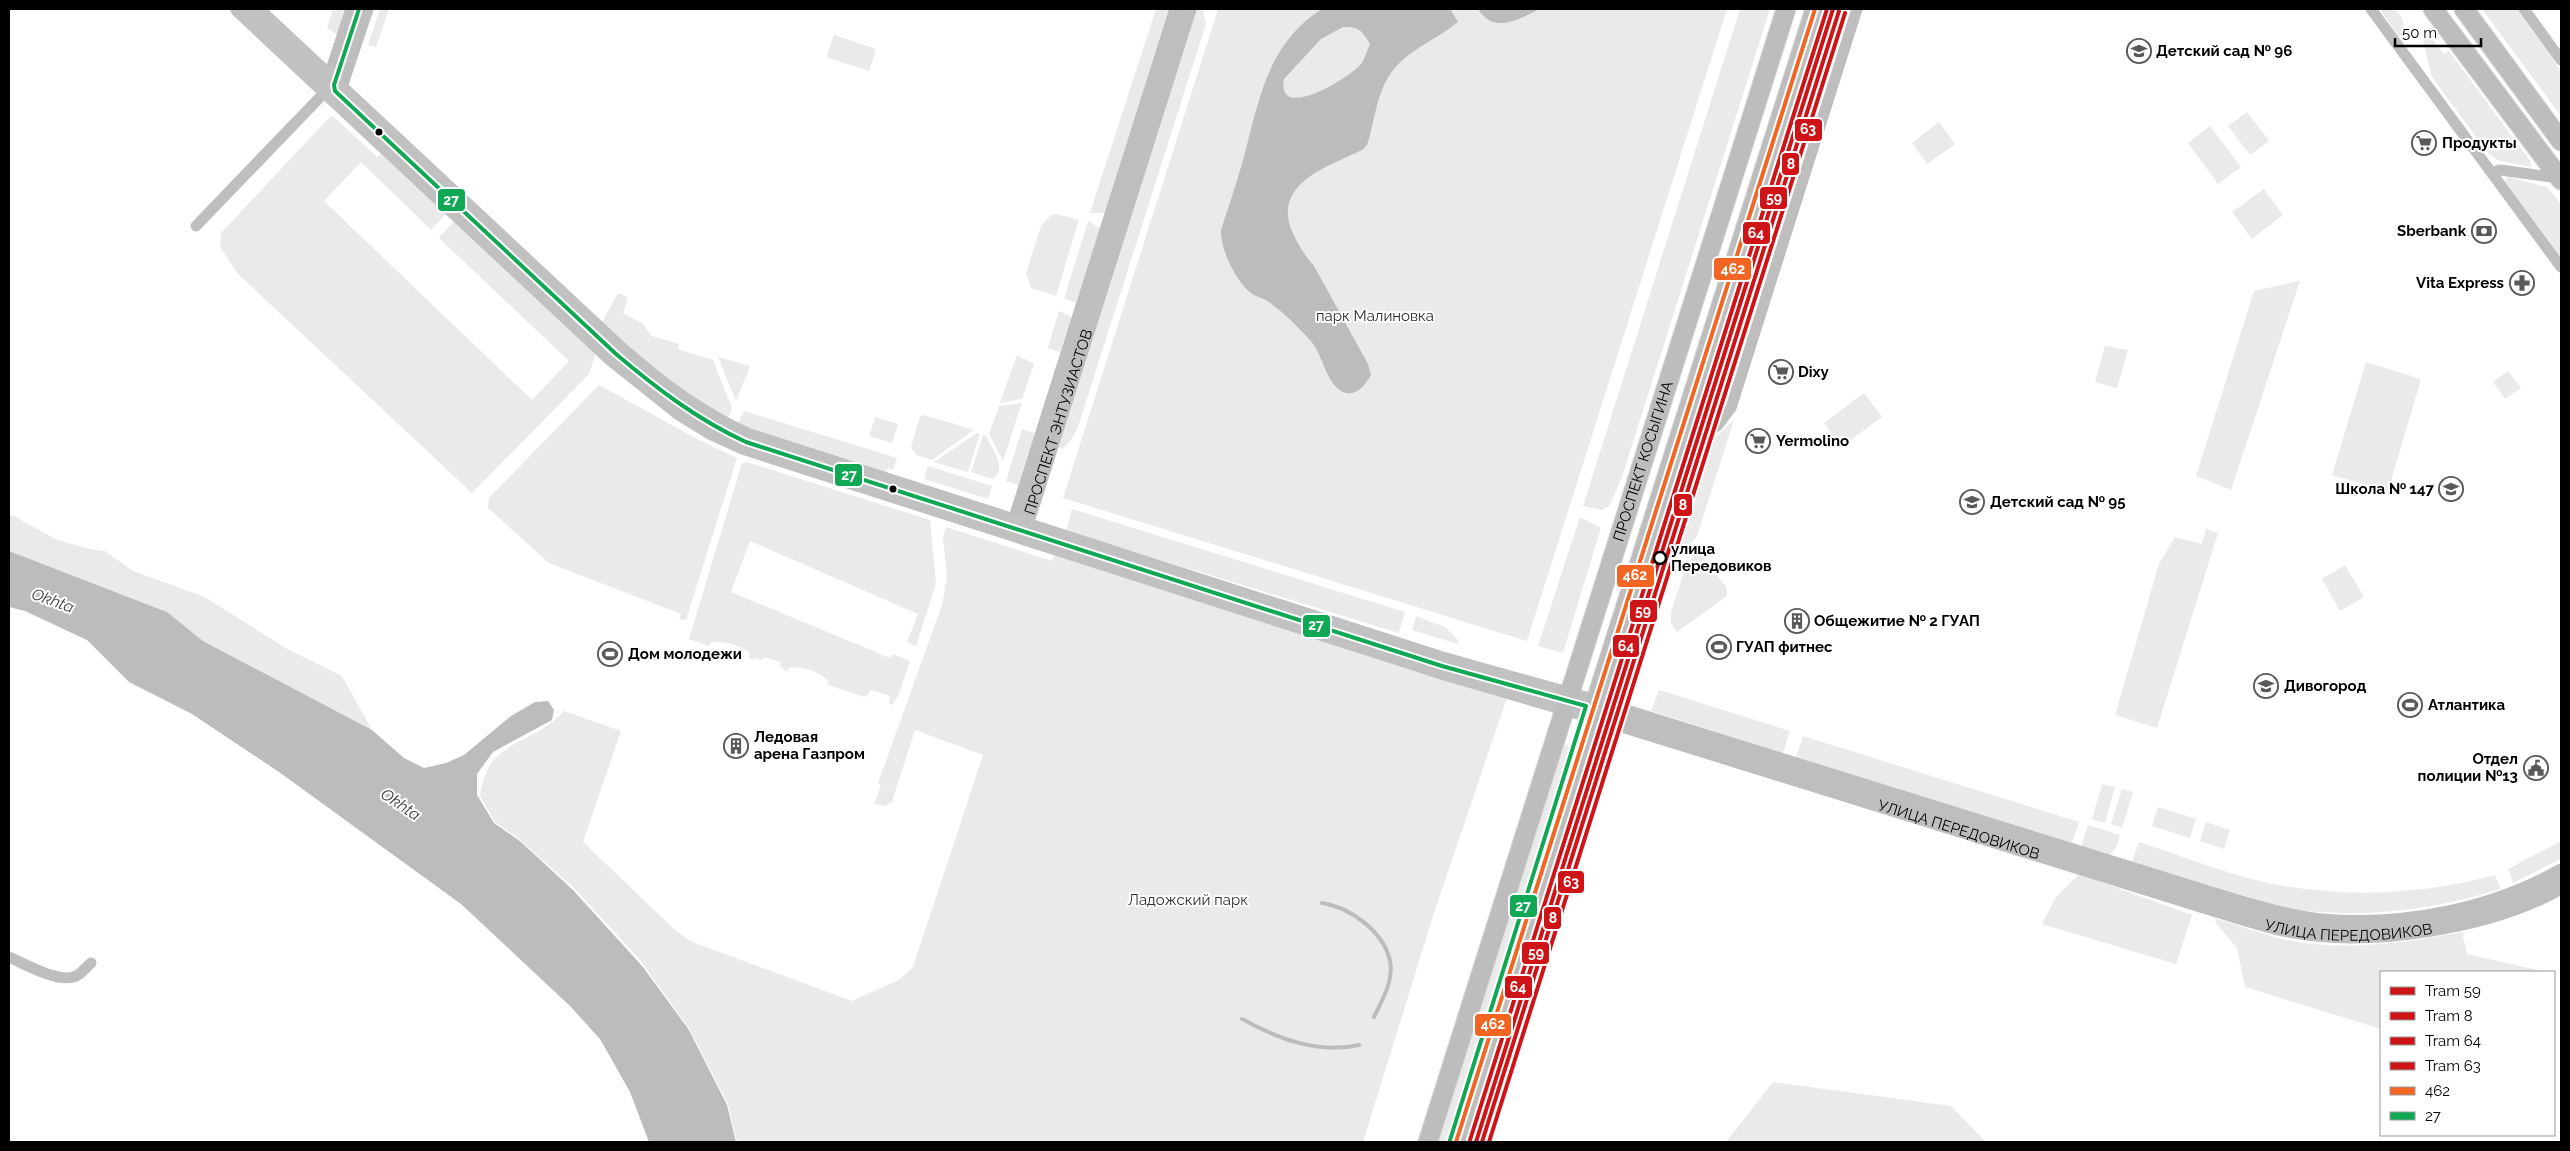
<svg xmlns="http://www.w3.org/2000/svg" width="2570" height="1151" font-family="Raleway,sans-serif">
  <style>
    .green { fill: #eaeaea }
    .water { fill: #bcbcbc; fill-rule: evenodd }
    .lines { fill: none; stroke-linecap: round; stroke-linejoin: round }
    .stream { stroke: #bcbcbc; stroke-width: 4 }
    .primary-casing { stroke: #dbdbdb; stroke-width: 21 }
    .minor { stroke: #bebebe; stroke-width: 11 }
    .tertiary { stroke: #bebebe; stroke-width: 15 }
    .secondary { stroke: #c1c1c1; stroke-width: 16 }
    .primary { stroke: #bdbdbd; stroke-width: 19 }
    .bus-1-casing { stroke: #fff; stroke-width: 8 }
    .bus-2-casing { stroke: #fff; stroke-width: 8 }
    .bus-1 { stroke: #f26522; stroke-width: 4 }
    .bus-2 { stroke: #10a855; stroke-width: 4 }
    .tram-1-casing { stroke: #fff; stroke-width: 8 }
    .tram-2-casing { stroke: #fff; stroke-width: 8 }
    .tram-3-casing { stroke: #fff; stroke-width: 8 }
    .tram-4-casing { stroke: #fff; stroke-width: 8 }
    .tram-1 { stroke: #ce1417; stroke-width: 4 }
    .tram-2 { stroke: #ce1417; stroke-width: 4 }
    .tram-3 { stroke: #ce1417; stroke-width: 4 }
    .tram-4 { stroke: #ce1417; stroke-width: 4 }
    .bus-dot { fill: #000; stroke: #fff; stroke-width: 2 }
    .stop-dot { fill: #fff; stroke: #000; stroke-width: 2.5 }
    .labels { text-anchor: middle; stroke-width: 4; stroke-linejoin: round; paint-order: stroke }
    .poi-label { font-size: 15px; font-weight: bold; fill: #000; stroke: #fff; text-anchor: start }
    .park-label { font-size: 15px; fill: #2f2f2f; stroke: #fff }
    .street-label { font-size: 15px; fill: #000; stroke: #fff }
    .stop-label { font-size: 15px; font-weight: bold; fill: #000; stroke: #fff; text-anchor: start }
    .water-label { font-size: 16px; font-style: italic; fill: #404040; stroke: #fff }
    .line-badge { stroke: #fff; stroke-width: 2 }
    .badge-label { font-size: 14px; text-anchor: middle; font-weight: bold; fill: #fff }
  </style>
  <rect width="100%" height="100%" fill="#fff"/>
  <g class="green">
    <path d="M 333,9 L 346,9 L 338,35 L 327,28 Z"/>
    <path d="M 380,9 L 389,9 L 376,47 L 368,45 Z"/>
    <path d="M 1156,9 L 1170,9 L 1105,213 L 1090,213 Z"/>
    <path d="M 1196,9 L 1203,10 L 1206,24 L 1078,427 L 1073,437 L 1063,449 L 1057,447 Z"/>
    <path d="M 1218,9 L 1727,9 L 1527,641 L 1063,498 Z"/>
    <path d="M 1740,9 L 1770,9 L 1622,477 L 1609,506 L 1602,510 L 1583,506 Z"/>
    <path d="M 2382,9 L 2395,9 L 2402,18 L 2405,31 L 2400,38 L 2381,11 Z"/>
    <path d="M 2482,9 L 2517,9 L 2561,71 L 2561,116 Z"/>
    <path d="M 2428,34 L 2444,54 L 2449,51 L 2531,162 L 2531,167 L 2497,160 L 2488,153 L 2432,77 L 2423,41 Z"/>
    <path d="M 834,35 L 876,49 L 869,71 L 826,57 Z"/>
    <path d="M 2247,112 L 2269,141 L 2250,155 L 2228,126 Z"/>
    <path d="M 333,116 L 377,157 L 381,154 L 446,214 L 431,230 L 361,162 L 324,201 L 532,400 L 569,361 L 439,238 L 454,221 L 596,353 L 589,374 L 472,493 L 238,274 L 220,247 L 221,233 L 328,119 Z"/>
    <path d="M 1939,122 L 1955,144 L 1927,164 L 1912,143 Z"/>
    <path d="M 2210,126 L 2241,167 L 2218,184 L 2188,143 Z"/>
    <path d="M 2508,177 L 2547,187 L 2561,204 L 2561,257 L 2505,181 Z"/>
    <path d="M 2264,189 L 2283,215 L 2252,239 L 2232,212 Z"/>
    <path d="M 1056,214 L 1079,220 L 1056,296 L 1031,288 L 1026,273 L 1041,226 L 1051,215 Z"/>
    <path d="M 1088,221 L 1100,228 L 1076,303 L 1064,299 Z"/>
    <path d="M 2300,281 L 2231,490 L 2196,476 L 2254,291 Z"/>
    <path d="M 618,293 L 628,297 L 623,313 L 642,323 L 652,336 L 679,344 L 678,349 L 713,360 L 732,408 L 728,417 L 688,398 L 601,324 Z"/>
    <path d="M 1059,311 L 1072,317 L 1060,352 L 1048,348 Z"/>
    <path d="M 2105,346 L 2128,350 L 2117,388 L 2095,382 Z"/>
    <path d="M 1017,355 L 1034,364 L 1022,399 L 1000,403 Z"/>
    <path d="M 718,357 L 750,366 L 736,401 Z"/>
    <path d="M 2366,362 L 2421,379 L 2388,491 L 2332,475 Z"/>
    <path d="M 2508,371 L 2521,388 L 2505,399 L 2493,382 Z"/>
    <path d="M 599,385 L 701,441 L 737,458 L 686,620 L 679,619 L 681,614 L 549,563 L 488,508 L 489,498 Z"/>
    <path d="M 1864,393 L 1882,417 L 1841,447 L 1824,423 Z"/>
    <path d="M 1022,403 L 1003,461 L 989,434 L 999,406 Z"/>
    <path d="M 744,411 L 897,458 L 893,470 L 888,468 L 885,474 L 737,425 Z"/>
    <path d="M 924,415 L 968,428 L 974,430 L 932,460 L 916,455 L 911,447 L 920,416 Z"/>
    <path d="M 875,417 L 898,424 L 892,443 L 869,436 Z"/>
    <path d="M 1734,420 L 1697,536 L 1692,542 L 1672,556 L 1708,444 Z"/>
    <path d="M 1022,429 L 1035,433 L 1018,485 L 1006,481 Z"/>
    <path d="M 977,433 L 980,434 L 968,472 L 934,462 Z"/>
    <path d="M 983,435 L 986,436 C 992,449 1008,468 993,479 L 971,472 Z"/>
    <path d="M 747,462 L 930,520 L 936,584 L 916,646 L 907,642 L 918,614 L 750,541 L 731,592 L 890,658 L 892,654 L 910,661 L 898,696 L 892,705 L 889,704 L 890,696 L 871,690 L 868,695 L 864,697 L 826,684 L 829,681 C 817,671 804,666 789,668 L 787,672 L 780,666 L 781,662 L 764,657 L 762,660 L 755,658 L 754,660 L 749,658 L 750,653 C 739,645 725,641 711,642 L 709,646 L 689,639 L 742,463 Z"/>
    <path d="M 928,466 L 992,486 L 988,499 L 924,479 Z"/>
    <path d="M 1072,509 L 1405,612 L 1399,633 L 1066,531 Z"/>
    <path d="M 9,515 L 14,516 L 55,539 L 89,549 L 105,551 L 133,571 L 205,597 L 287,649 L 342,676 L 372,730 L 203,641 L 167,612 L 9,551 Z"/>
    <path d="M 1580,517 L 1601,528 L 1563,653 L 1538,646 Z"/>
    <path d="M 946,527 L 1052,561 L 1055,554 L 1508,695 L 1434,913 L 1363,1142 L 737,1142 L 728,1104 L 690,1030 L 640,960 L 574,888 L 520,840 L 495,822 L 480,796 C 488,737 529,749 564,711 L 621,731 L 583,842 L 674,929 L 690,941 L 852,1001 L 899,980 L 913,967 L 983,755 L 915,730 L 892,802 L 884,806 L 874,804 L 881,785 L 878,783 L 942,605 L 947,576 L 943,537 Z"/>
    <path d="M 2206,529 L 2218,533 L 2157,728 L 2115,715 L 2159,564 L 2175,537 L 2202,544 Z"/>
    <path d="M 1697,553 L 1701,554 L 1727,588 L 1727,596 L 1677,632 L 1671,624 L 1671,612 L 1687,563 Z"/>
    <path d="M 2345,565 L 2364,597 L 2340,611 L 2322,579 Z"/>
    <path d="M 1416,616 L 1445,627 L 1458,640 L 1458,644 L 1412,630 Z"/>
    <path d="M 1659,690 L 1790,731 L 1783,753 L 1651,711 Z"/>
    <path d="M 1803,736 L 2079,822 L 2072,843 L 1796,757 Z"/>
    <path d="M 1564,744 L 1570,746 L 1445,1142 L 1439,1142 Z"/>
    <path d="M 2102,784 L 2115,787 L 2105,823 L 2092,819 Z"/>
    <path d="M 2122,789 L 2133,792 L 2122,828 L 2111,824 Z"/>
    <path d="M 2158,807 L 2196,819 L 2190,838 L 2152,826 Z"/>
    <path d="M 2206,822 L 2230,830 L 2224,849 L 2200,841 Z"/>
    <path d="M 2088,825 L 2120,835 L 2116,848 L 2110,855 L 2081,847 Z"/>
    <path d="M 2561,841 L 2561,859 L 2513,883 L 2508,869 Z"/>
    <path d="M 2139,842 C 2177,854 2216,870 2255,880 C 2334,899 2417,896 2495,875 L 2501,889 C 2433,910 2357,920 2286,908 C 2269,905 2252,898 2235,893 C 2201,883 2167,872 2132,862 Z"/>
    <path d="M 2079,874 L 2192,915 L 2176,964 L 2042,924 L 2056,897 Z"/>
    <path d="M 2217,919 C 2239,925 2261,934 2283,939 C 2341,952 2405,943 2462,932 L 2467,954 L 2546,972 L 2381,972 L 2381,1029 L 2245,987 L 2237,948 L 2215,922 Z"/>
    <path d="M 1773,1082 L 1951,1106 L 1986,1142 L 1726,1142 Z"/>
  </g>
  <g class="water">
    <path d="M 1322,9 L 1450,9 L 1458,22 C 1431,44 1396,53 1382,90 C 1375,107 1373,127 1367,145 L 1362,150 C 1330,166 1277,181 1290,226 C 1295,240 1304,255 1314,266 L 1368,364 L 1371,375 C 1365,385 1355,399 1341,391 C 1324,379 1323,353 1309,339 C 1297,326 1283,312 1269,302 C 1264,298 1257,297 1252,294 C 1236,282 1220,249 1221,230 C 1229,206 1237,181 1244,157 C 1259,99 1268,43 1322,9 ZM 1343,27 C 1358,26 1363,31 1370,44 C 1367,50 1365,60 1360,65 C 1349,78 1276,123 1284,79 L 1321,39 Z"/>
    <path d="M 1478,9 L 1540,9 C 1519,19 1494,35 1478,9 Z"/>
    <path d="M 9,551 L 167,612 L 203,641 L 372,730 L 404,758 L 424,768 L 446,763 L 464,755 L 511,716 L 535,702 L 548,701 L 554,710 L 552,720 L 493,752 L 477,774 L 477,795 L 494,823 L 521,842 L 573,890 L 643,967 L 689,1030 L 727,1105 L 736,1142 L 649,1142 L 630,1092 L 600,1039 L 570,1006 L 461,904 L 279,772 L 192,714 L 129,682 L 87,640 L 25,611 L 9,607 Z"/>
  </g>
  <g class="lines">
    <g class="stream">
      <path d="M 1322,903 C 1350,907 1384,932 1390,961 C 1394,981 1382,1000 1374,1017"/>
      <path d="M 1242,1019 C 1279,1039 1317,1054 1359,1045"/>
    </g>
    <defs>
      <g id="primary">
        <path d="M 2433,9 L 2561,180"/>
        <path d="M 2464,9 L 2561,141"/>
        <path id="s3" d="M 1428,1142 L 1786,9"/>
        <path d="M 1456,1142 L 1815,9"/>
      </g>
    </defs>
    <use href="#primary" class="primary-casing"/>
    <g class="minor">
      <path d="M 2371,9 L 2561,267"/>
      <path d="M 2524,9 L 2561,60"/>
      <path d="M 2492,173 L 2500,170 L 2559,178"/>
      <path d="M 196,226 L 326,91"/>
      <path d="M 1671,464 L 1718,425 L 1731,408 L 1857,9"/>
      <path d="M 9,957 C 25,964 59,984 76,976 C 81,974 86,967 91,963"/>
    </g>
    <g class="tertiary">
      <path d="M 327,88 L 353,9"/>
      <path d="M 329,90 L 340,87 L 366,9"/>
      <path d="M 1017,532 L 1015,521 L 1177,9"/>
      <path id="s1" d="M 1018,534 L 1026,524 L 1033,503 L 1189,9"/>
      <path d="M 1594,702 L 2208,893 C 2245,904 2283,917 2322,921 C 2402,928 2491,911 2561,871"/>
      <path id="s2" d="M 1590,715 L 2204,906 C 2231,914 2259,924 2288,930 C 2368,946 2490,927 2561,887"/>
    </g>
    <g class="secondary">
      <path d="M 238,9 L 611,358 L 680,413 L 711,432 L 744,447 L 1440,671 L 1590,715"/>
      <path d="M 256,9 L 620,349 C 660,384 699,414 748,436 L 1444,660 L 1594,702"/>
    </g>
    <use href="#primary" class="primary"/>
    <defs>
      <path id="bus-1" d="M 1456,1142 L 1815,9"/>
      <path id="bus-2" d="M 359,9 L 334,85 L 335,91 L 616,354 C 656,388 698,420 746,442 L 1442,666 L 1586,706 L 1450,1140"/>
    </defs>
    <use href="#bus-1" class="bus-1-casing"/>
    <use href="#bus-2" class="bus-2-casing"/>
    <use href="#bus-1" class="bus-1"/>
    <use href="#bus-2" class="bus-2"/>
    <defs>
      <path id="tram-1" d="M 1476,1142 L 1833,9"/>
      <path id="tram-2" d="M 1482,1142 L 1839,11"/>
      <path id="tram-3" d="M 1470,1140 L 1827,9"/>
      <path id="tram-4" d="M 1489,1142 L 1845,13"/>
    </defs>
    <use href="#tram-1" class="tram-1-casing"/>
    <use href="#tram-2" class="tram-2-casing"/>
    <use href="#tram-3" class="tram-3-casing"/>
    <use href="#tram-4" class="tram-4-casing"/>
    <use href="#tram-1" class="tram-1"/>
    <use href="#tram-2" class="tram-2"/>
    <use href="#tram-3" class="tram-3"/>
    <use href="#tram-4" class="tram-4"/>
  </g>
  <defs>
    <symbol id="school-ring" viewBox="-11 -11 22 22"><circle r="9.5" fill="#fff" stroke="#595959" stroke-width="1.5"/><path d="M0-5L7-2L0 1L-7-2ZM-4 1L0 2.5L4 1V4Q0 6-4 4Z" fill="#595959"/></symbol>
    <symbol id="supermarket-ring" viewBox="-11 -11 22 22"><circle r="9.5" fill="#fff" stroke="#595959" stroke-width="1.5"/><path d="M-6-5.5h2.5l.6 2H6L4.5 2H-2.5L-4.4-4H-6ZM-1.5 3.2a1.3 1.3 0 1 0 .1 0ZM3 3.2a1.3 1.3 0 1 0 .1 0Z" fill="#595959"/></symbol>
    <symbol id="bank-ring" viewBox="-11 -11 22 22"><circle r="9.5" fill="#fff" stroke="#595959" stroke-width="1.5"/><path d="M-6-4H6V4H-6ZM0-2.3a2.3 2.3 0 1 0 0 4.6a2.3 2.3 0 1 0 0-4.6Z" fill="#595959"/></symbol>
    <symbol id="pharmacy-ring" viewBox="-11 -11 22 22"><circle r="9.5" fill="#fff" stroke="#595959" stroke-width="1.5"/><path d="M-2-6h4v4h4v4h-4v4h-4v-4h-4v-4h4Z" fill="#595959"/></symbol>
    <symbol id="building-ring" viewBox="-11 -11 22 22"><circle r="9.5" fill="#fff" stroke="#595959" stroke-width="1.5"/><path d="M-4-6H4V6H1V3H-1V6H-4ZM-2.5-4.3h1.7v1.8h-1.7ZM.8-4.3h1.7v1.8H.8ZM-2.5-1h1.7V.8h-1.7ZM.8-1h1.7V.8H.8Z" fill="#595959"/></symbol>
    <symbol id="stadium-ring" viewBox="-11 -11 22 22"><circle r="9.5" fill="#fff" stroke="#595959" stroke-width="1.5"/><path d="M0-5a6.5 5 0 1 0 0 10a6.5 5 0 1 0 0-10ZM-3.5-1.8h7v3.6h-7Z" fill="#595959"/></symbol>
    <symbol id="civic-ring" viewBox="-11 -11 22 22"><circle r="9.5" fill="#fff" stroke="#595959" stroke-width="1.5"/><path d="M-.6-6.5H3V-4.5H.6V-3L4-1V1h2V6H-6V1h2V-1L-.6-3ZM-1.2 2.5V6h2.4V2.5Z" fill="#595959"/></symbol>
  </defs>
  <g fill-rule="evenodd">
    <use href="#school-ring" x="2125" y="37" width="28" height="28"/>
    <use href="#supermarket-ring" x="2410" y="129" width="28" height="28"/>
    <use href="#bank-ring" x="2470" y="217" width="28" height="28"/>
    <use href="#pharmacy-ring" x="2508" y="269" width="28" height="28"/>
    <use href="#supermarket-ring" x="1767" y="358" width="28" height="28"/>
    <use href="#supermarket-ring" x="1744" y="427" width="28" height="28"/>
    <use href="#school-ring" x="2437" y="475" width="28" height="28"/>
    <use href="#school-ring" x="1958" y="488" width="28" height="28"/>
    <use href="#building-ring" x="1783" y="607" width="28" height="28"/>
    <use href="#stadium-ring" x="1705" y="633" width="28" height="28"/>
    <use href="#stadium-ring" x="596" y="640" width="28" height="28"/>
    <use href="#school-ring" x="2252" y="672" width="28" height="28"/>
    <use href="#stadium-ring" x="2396" y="691" width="28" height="28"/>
    <use href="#building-ring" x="722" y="732" width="28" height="28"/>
    <use href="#civic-ring" x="2522" y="754" width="28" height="28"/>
  </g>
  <g class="bus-dot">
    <circle cx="379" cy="132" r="4.5"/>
    <circle cx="893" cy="489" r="4.5"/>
  </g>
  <circle class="stop-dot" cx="1660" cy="558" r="6"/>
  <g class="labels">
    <g class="poi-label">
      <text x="2156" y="56">Детский сад № 96</text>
      <text x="2442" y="148">Продукты</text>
      <text x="2466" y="236" text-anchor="end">Sberbank</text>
      <text x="2504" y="288" text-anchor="end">Vita Express</text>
      <text x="1798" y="377">Dixy</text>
      <text x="1776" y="446">Yermolino</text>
      <text x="2434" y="494" text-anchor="end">Школа № 147</text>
      <text x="1990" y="507">Детский сад № 95</text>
      <text x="1814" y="626">Общежитие № 2 ГУАП</text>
      <text x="1736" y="652">ГУАП фитнес</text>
      <text x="628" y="659">Дом молодежи</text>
      <text x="2284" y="691">Дивогород</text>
      <text x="2428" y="710">Атлантика</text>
      <text x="754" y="742">Ледовая<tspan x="754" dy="17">арена Газпром</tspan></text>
      <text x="2518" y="764" text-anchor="end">Отдел<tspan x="2518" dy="17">полиции №13</tspan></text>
    </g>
    <g class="park-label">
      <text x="1375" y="321">парк Малиновка</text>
      <text x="1188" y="905">Ладожский парк</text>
    </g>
    <g class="street-label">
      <text dy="5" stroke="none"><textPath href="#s1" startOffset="120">ПРОСПЕКТ ЭНТУЗИАСТОВ</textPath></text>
      <text dy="5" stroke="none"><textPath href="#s3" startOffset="714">ПРОСПЕКТ КОСЫГИНА</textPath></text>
      <text dy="5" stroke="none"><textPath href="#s2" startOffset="386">УЛИЦА ПЕРЕДОВИКОВ</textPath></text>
      <text dy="5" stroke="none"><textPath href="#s2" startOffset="791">УЛИЦА ПЕРЕДОВИКОВ</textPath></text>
    </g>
    <g class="stop-label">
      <text x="1671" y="554">улица<tspan x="1671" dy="17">Передовиков</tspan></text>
    </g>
    <g class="water-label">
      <text transform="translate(53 600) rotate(20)" y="6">Okhta</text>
      <text transform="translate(401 804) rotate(34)" y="6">Okhta</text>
    </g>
  </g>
  <g class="line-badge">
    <rect x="1794" y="118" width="29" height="24" rx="5" fill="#ce1417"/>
    <rect x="1781" y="152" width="19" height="24" rx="5" fill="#ce1417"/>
    <rect x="1759" y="186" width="29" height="24" rx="5" fill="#ce1417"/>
    <rect x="437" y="188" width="29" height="24" rx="5" fill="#10a855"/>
    <rect x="1742" y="221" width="29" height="24" rx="5" fill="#ce1417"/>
    <rect x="1713" y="257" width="39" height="24" rx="5" fill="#f26522"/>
    <rect x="834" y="463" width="29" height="24" rx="5" fill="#10a855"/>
    <rect x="1673" y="493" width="20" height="24" rx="5" fill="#ce1417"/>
    <rect x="1616" y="564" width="39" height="24" rx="5" fill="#f26522"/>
    <rect x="1629" y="599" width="29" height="24" rx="5" fill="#ce1417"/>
    <rect x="1302" y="614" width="29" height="24" rx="5" fill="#10a855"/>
    <rect x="1612" y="634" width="28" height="24" rx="5" fill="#ce1417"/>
    <rect x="1557" y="870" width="28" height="24" rx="5" fill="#ce1417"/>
    <rect x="1509" y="894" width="29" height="24" rx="5" fill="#10a855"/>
    <rect x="1543" y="906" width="19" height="24" rx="5" fill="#ce1417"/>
    <rect x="1521" y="941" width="29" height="24" rx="5" fill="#ce1417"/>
    <rect x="1504" y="975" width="29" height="24" rx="5" fill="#ce1417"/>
    <rect x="1474" y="1013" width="38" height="24" rx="5" fill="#f26522"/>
  </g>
  <g class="badge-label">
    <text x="1808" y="134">63</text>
    <text x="1791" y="169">8</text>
    <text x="1774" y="203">59</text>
    <text x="451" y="205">27</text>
    <text x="1756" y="238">64</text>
    <text x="1733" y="274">462</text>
    <text x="849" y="480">27</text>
    <text x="1683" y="510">8</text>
    <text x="1635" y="580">462</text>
    <text x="1643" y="616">59</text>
    <text x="1316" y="630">27</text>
    <text x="1626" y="651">64</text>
    <text x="1571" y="887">63</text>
    <text x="1523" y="911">27</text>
    <text x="1553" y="923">8</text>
    <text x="1536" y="958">59</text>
    <text x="1518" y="992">64</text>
    <text x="1493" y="1029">462</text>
  </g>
  <rect width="2570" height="1151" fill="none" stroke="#000000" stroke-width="20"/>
  <rect x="2380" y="971" width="175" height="165" fill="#ffffff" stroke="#999999"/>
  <rect x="2390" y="987" width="25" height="8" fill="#ce1417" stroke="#999999"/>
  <text x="2425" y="996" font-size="15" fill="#000000">Tram 59</text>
  <rect x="2390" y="1012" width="25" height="8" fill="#ce1417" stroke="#999999"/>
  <text x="2425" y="1021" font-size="15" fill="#000000">Tram 8</text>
  <rect x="2390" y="1037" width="25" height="8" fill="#ce1417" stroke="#999999"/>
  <text x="2425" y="1046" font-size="15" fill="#000000">Tram 64</text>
  <rect x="2390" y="1062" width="25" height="8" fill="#ce1417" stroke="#999999"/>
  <text x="2425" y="1071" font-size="15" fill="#000000">Tram 63</text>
  <rect x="2390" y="1087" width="25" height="8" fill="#f26522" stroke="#999999"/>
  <text x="2425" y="1096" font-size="15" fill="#000000">462</text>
  <rect x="2390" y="1112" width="25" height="8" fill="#10a855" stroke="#999999"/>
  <text x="2425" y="1121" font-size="15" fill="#000000">27</text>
  <path d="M2395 38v8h86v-8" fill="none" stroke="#000000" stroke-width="2.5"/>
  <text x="2402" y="38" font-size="15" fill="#000000" stroke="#ffffff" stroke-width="4" paint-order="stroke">50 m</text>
</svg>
